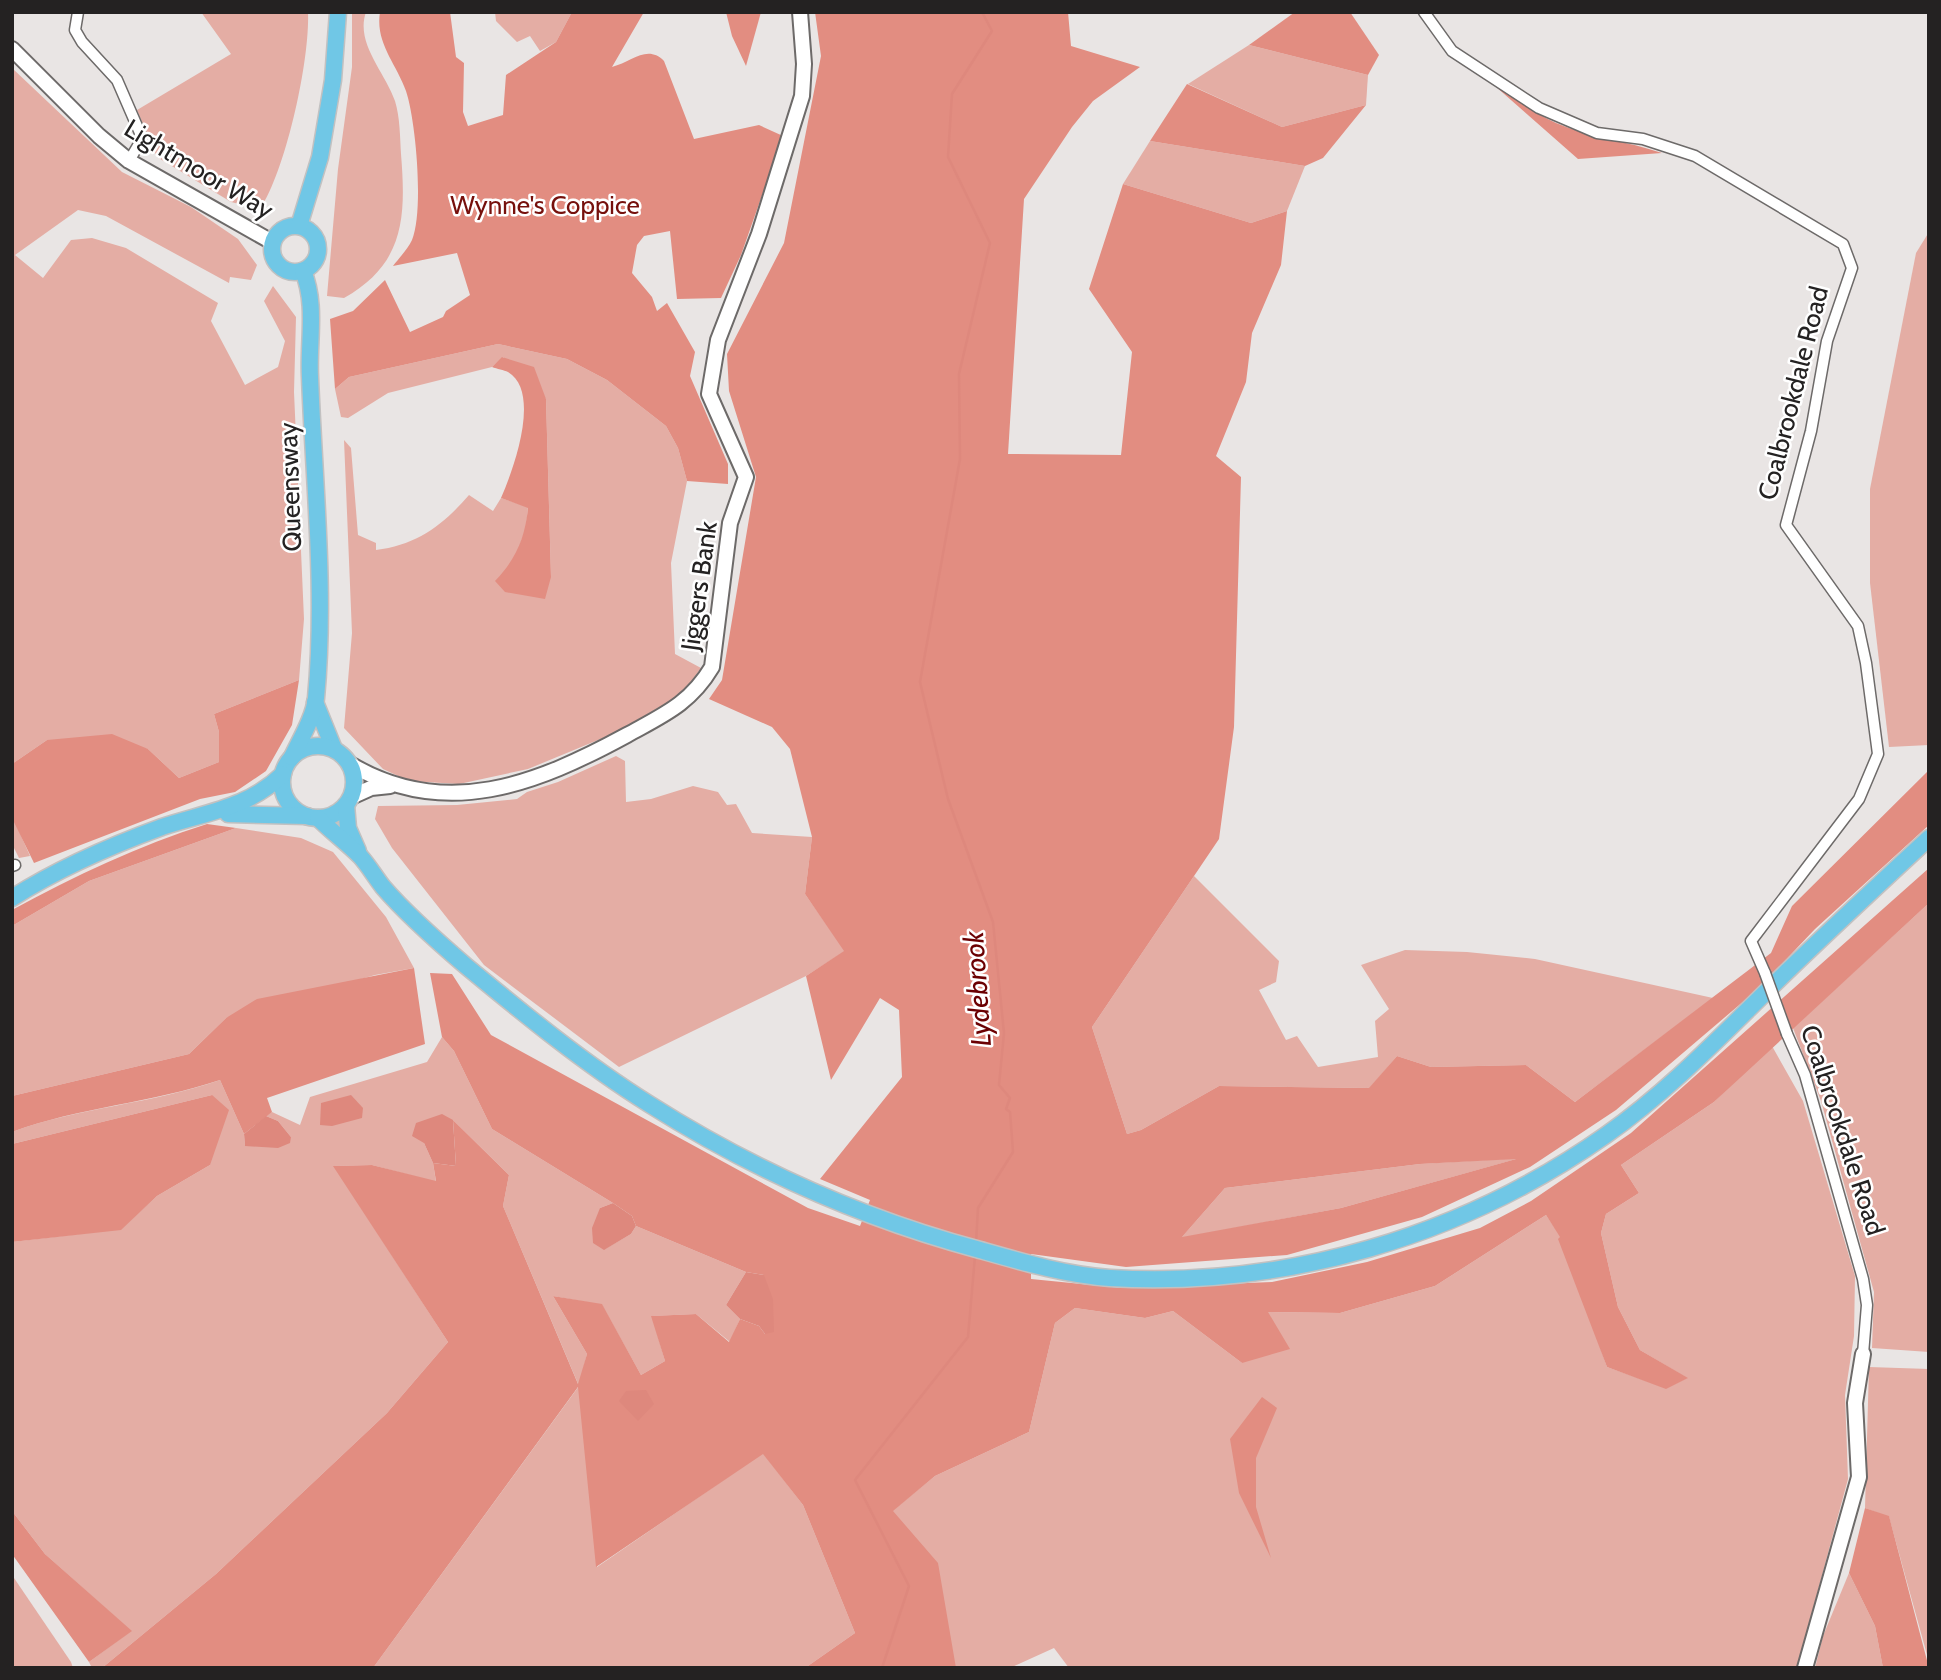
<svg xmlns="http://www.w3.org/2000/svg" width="1941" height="1680" font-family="Cabin,sans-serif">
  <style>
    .green { fill: #e4ada4 }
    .forest { fill: #e28d81; fill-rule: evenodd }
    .water { fill: #de887d }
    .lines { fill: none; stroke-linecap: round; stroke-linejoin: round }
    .stream { stroke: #de887d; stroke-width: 2.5 }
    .street-casing { stroke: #6d6a69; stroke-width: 13 }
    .secondary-casing { stroke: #6d6a69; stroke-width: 18 }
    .primary-casing { stroke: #c2c1c1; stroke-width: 19 }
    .street { stroke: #fff; stroke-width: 10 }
    .secondary { stroke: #fff; stroke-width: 14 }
    .primary { stroke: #70c7e6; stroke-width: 16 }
    .street-bridge-casing { stroke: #6d6a69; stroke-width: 13; stroke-linecap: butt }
    .street-bridge { stroke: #fff; stroke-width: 10 }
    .labels { text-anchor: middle; stroke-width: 5; stroke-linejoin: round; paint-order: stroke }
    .street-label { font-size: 26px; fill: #242222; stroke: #fff }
    .park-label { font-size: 26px; fill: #76100c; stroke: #fff }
    .water-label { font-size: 28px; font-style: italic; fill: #6b0002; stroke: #fff }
  </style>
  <rect width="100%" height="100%" fill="#e9e5e4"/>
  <g class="green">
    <path d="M 201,12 L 308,12 C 310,60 286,170 260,209 L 231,202 L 157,157 L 137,110 L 231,54 Z"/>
    <path d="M 352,12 L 366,12 C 355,43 385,72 395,101 C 400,117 400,137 401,154 C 406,216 405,264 344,298 L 327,296 L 338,169 L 352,67 Z"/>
    <path d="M 495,12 L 572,12 L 556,42 L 540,51 L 530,36 L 517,42 L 496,21 Z"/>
    <path d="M 1249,45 L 1368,75 L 1366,105 L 1282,127 L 1188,84 Z"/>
    <path d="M 12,68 L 122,172 L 191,207 L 238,239 L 257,265 L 251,280 L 230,277 L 229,283 L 106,216 L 78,210 L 15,255 L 43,278 L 71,240 L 92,238 L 126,248 L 218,303 L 211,321 L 245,385 L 278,367 L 285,341 L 264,301 L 273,286 L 296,317 L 294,392 L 304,619 L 299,680 L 214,714 L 219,732 L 219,762 L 179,778 L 148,749 L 47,740 L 12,764 Z"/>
    <path d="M 1150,141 L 1305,166 L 1287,211 L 1251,223 L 1123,184 Z"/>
    <path d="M 1929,232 L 1929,745 L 1889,747 L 1870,583 L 1870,489 L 1916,253 Z"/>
    <path d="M 498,344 L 567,359 L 607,380 L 666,426 L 678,448 L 687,481 L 671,563 L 675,654 L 701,668 L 682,694 L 615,733 L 528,769 L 459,784 L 409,781 L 383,769 L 344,728 L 352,633 L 344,440 L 351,448 L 358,535 L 376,543 L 376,550 C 417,545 443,525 469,495 L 493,511 L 501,498 L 528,507 L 526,528 L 514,561 L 551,577 L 546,399 L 503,357 L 492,367 L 388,393 L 348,418 L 341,417 L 335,389 L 349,377 Z"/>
    <path d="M 616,756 L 625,761 L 626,802 L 651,799 L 693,786 L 718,792 L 727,805 L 736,804 L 752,833 L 812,837 L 805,894 L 845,951 L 806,976 L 619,1067 L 484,965 L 392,848 L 375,819 L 378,806 L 457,805 L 517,799 L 527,792 L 558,782 Z"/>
    <path d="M 12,818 L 15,822 L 30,856 L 19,858 L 12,844 Z"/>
    <path d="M 236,828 L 301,838 L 333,852 L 386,917 L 414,968 L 375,975 L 226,1018 L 189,1054 L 12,1096 L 12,926 L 89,881 Z"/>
    <path d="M 1194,876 L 1279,961 L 1276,982 L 1259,990 L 1286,1040 L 1297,1036 L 1318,1067 L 1378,1057 L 1375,1021 L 1389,1009 L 1361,965 L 1405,950 L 1467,952 L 1535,959 L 1713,998 L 1575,1102 L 1526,1065 L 1431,1067 L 1397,1056 L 1370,1088 L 1219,1086 L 1141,1130 L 1127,1134 L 1092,1027 Z"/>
    <path d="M 1929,903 L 1929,1352 L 1872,1348 L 1874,1292 L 1821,1101 L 1793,1028 Z"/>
    <path d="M 442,1037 L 454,1051 L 492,1129 L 613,1203 L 600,1208 L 605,1249 L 631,1234 L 636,1226 L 746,1272 L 726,1305 L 740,1319 L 730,1342 L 696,1314 L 652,1316 L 665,1361 L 641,1375 L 602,1305 L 553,1296 L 587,1354 L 579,1386 L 597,1567 L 763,1453 L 803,1505 L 855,1633 L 805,1668 L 373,1668 L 579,1386 L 503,1206 L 509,1175 L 453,1120 L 424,1143 L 433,1163 L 436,1182 L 372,1165 L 334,1166 L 448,1342 L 387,1413 L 216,1574 L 102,1668 L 92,1668 L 89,1662 L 131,1631 L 45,1554 L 12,1511 L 12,1242 L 121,1229 L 157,1196 L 210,1165 L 212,1095 L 12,1144 L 12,1132 C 79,1107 152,1104 220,1080 L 244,1134 L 245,1146 L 291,1137 L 278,1121 L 266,1116 L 272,1112 L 300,1125 L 310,1097 L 427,1062 Z"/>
    <path d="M 1772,1046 L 1803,1101 L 1855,1276 L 1854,1336 L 1845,1395 L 1848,1479 L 1797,1668 L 1069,1668 L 1054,1648 L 1010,1668 L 956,1668 L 892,1511 L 935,1476 L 1029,1432 L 1055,1323 L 1075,1308 L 1145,1318 L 1173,1311 L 1242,1363 L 1267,1312 L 1340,1313 L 1435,1286 L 1546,1215 L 1561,1237 L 1607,1367 L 1666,1388 L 1687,1378 L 1640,1350 L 1618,1307 L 1601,1233 L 1606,1214 L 1639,1193 L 1621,1165 L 1714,1102 Z"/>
    <path d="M 1520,1158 L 1341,1208 L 1181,1238 L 1225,1188 L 1420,1164 Z"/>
    <path d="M 1869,1367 L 1929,1369 L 1929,1662 L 1889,1517 L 1865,1508 Z"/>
    <path d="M 1849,1573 L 1875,1626 L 1883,1668 L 1815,1668 L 1823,1636 Z"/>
    <path d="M 12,1575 L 71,1662 L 73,1668 L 12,1668 Z"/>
  </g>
  <g class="forest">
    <path d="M 380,12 L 450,12 L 456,57 L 464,63 L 463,112 L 468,126 L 503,115 L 506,75 L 556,42 L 572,12 L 644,12 L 612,67 C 632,62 647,44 664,61 L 694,139 L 759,125 L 783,136 L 741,255 L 721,298 L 677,299 L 670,231 L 644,236 L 637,245 L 632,273 L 652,297 L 657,311 L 667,303 L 695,352 L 690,376 L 728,464 L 728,484 L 687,481 L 678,448 L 666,426 L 607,380 L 567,359 L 498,344 L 349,377 L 335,389 L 330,319 L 353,311 L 385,280 L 410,332 L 443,317 L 446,311 L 470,295 L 457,253 L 393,266 C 399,258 408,249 412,240 C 424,211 416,121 406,91 C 396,63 375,43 380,12 Z"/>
    <path d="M 726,12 L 761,12 L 746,66 L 732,36 Z"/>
    <path d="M 815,12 L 1068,12 L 1071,46 L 1140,67 L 1093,101 L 1072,127 L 1024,199 L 1008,454 L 1121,455 L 1132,352 L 1089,289 L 1123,184 L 1251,223 L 1287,211 L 1281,265 L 1252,333 L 1246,382 L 1216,456 L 1241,477 L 1234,727 L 1219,839 L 1092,1027 L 1127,1134 L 1141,1130 L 1219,1086 L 1369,1088 L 1397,1056 L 1431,1067 L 1526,1065 L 1575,1102 L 1771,953 L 1792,906 L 1929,770 L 1929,825 L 1815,929 L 1758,989 L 1616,1110 L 1530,1167 L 1422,1217 L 1287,1255 L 1126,1267 L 1031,1254 L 1031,1279 L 1122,1288 L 1272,1282 L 1367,1262 L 1480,1228 L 1531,1201 L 1631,1133 L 1929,868 L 1929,903 L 1714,1102 L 1621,1165 L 1639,1193 L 1606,1214 L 1601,1233 L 1618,1307 L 1640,1350 L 1688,1378 L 1666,1389 L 1607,1367 L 1558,1239 L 1560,1237 L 1546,1215 L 1435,1286 L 1340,1313 L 1268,1312 L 1290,1349 L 1242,1363 L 1173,1311 L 1145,1318 L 1075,1308 L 1055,1323 L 1029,1432 L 935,1476 L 893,1511 L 938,1563 L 956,1668 L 805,1668 L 855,1633 L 803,1505 L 763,1454 L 596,1567 L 578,1387 L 373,1668 L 102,1668 L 216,1574 L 387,1413 L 448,1342 L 333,1166 L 372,1165 L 436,1181 L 433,1163 L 456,1166 L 453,1120 L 509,1175 L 503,1206 L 578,1384 L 587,1354 L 553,1296 L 602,1304 L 641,1375 L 665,1361 L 651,1316 L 696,1314 L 729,1342 L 740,1319 L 759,1326 L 765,1334 L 764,1275 L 746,1272 L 636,1226 L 632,1216 L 613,1203 L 492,1129 L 454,1051 L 442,1037 L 430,973 L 452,974 L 491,1035 L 808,1208 L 860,1226 L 870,1200 L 820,1179 L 902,1077 L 899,1010 L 880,998 L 831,1080 L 806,976 L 844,951 L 805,894 L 812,837 L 790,749 L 772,727 L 709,699 L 722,680 L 756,477 L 729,391 L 727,354 L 784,243 L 821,56 ZM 1516,1159 L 1341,1208 L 1182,1237 L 1225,1188 L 1420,1164 Z"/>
    <path d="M 1295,12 L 1350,12 L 1379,55 L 1368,75 L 1249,45 Z"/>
    <path d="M 1486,78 C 1508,93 1531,112 1556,123 C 1590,138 1627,141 1662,153 L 1578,159 Z"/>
    <path d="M 1187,84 L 1282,127 L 1366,105 L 1323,158 L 1305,166 L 1150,141 Z"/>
    <path d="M 502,357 L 534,367 L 546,399 L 551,577 L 545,599 L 505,592 L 495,581 C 516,559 525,538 528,508 L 501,498 C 513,471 542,392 508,372 C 504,370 497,369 492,367 Z"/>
    <path d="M 299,680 L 292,725 L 266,771 L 235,792 L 200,799 L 34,863 L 12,818 L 12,764 L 47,740 L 112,734 L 148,749 L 179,778 L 219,762 L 219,732 L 214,714 Z"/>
    <path d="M 207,824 L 236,828 L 89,881 L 12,926 L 12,910 C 76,875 138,846 207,824 Z"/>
    <path d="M 414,968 L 425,1044 L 267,1098 L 272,1112 L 244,1134 L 220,1080 C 152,1103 79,1107 12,1132 L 12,1096 L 189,1054 L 226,1018 L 257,999 Z"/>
    <path d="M 212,1095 L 229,1110 L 210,1165 L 157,1196 L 121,1230 L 12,1242 L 12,1144 Z"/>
    <path d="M 1262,1397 L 1277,1408 L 1256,1458 L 1256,1507 L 1271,1558 L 1239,1493 L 1230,1439 Z"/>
    <path d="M 1865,1508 L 1889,1516 L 1929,1668 L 1883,1668 L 1875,1626 L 1849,1573 Z"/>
    <path d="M 12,1511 L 45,1554 L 132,1631 L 89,1662 L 12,1554 Z"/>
  </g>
  <g class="water">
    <path d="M 351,1095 L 363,1108 L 362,1118 L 332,1126 L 320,1125 L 321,1103 Z"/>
    <path d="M 442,1114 L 453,1120 L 456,1166 L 433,1163 L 424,1143 L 412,1136 L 416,1123 Z"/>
    <path d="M 266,1116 L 278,1121 L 291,1137 L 290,1143 L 278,1148 L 245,1146 L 244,1134 Z"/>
    <path d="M 613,1203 L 632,1216 L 636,1226 L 631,1234 L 604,1250 L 593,1243 L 592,1228 L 600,1208 Z"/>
    <path d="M 746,1272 L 764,1275 L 773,1299 L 774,1332 L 765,1334 L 759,1326 L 740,1319 L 726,1305 Z"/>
    <path d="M 646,1390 L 654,1404 L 638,1421 L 619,1401 L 626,1391 Z"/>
  </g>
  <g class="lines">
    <g class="stream">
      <path d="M 976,1243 L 978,1208 L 1013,1152 L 1010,1112 L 1006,1109 L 1010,1098 L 999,1085 L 1004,1033 L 993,922 L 948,799 L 920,682 L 960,459 L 959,374 L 990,243 L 948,157 L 952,94 L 992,31 L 982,12"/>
      <path d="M 882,1668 L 909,1586 L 855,1480 L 968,1337 L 975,1256"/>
    </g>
    <defs>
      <g id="street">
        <path d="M 78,12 L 75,30 L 82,42 L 117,80 L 140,133 L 139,144 L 129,161"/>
        <path d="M 1424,12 L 1452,51 L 1539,108 L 1597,133 L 1643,139 L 1695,156 L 1843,244 L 1852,268 L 1827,341 L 1811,431 L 1786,525 L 1858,626 L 1866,663 L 1878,754 L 1859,799 L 1751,941 L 1765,973"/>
        <path d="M 12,866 L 15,865"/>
        <path d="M 1787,1034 L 1805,1075 L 1863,1279 L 1867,1305 L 1863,1354"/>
      </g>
      <g id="secondary">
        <path d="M 12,49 L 99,136 L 129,161 L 272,242"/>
        <path d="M 350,764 C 445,821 537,784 627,735 C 663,715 690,704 712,667 L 730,523 L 746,477 L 709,394 L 718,340 L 759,234 L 802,96 L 804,64 L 800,12"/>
        <path d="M 351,797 L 371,788 L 390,786"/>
        <path d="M 1805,1668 L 1859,1477 L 1855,1403 L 1863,1354"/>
      </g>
      <g id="primary">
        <circle cx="295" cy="249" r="23"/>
        <path d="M 299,226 L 320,157 L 333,80 L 338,12"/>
        <path d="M 315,702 L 334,749"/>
        <circle cx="318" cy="782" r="36"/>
        <path d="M 292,757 C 300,740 314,717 316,698 C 326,592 314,483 310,377 C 308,341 317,305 303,271"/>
        <path d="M 346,805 L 348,828 L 358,851"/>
        <path d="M 228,814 L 307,816"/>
        <path d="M 318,818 C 331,831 347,843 360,856 C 369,866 375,877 383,887 C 407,915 438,942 466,966 C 524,1014 585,1064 649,1104 C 750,1168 864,1219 980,1250 C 1022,1262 1066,1275 1110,1278 C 1286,1288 1461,1237 1606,1135 C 1666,1093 1717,1040 1769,989 C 1821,938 1875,888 1929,838"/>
        <path d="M 12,898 C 59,868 110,846 162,827 C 207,812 248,808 283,774"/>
      </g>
    </defs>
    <use href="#street" class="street-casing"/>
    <use href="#secondary" class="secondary-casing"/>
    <use href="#primary" class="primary-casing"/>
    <use href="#street" class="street"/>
    <use href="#secondary" class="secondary"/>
    <use href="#primary" class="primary"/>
    <defs>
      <path id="street-bridge" d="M 1765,973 L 1787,1034"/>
    </defs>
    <use href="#street-bridge" class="street-bridge-casing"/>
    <use href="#street-bridge" class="street-bridge"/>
  </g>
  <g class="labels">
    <g class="street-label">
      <text transform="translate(199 169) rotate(31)" y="9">Lightmoor Way</text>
      <text transform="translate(1793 393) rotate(-76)" y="9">Coalbrookdale Road</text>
      <text transform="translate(290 487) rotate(-92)" y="9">Queensway</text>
      <text transform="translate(699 586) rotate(-82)" y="9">Jiggers Bank</text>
      <text transform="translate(1843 1130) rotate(72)" y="9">Coalbrookdale Road</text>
    </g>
    <g class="park-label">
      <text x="545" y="214">Wynne's Coppice</text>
    </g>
    <g class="water-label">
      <text transform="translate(977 989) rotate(-94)" y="10">Lydebrook</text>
    </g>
  </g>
  <rect width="1941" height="1680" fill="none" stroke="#242222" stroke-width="28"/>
</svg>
